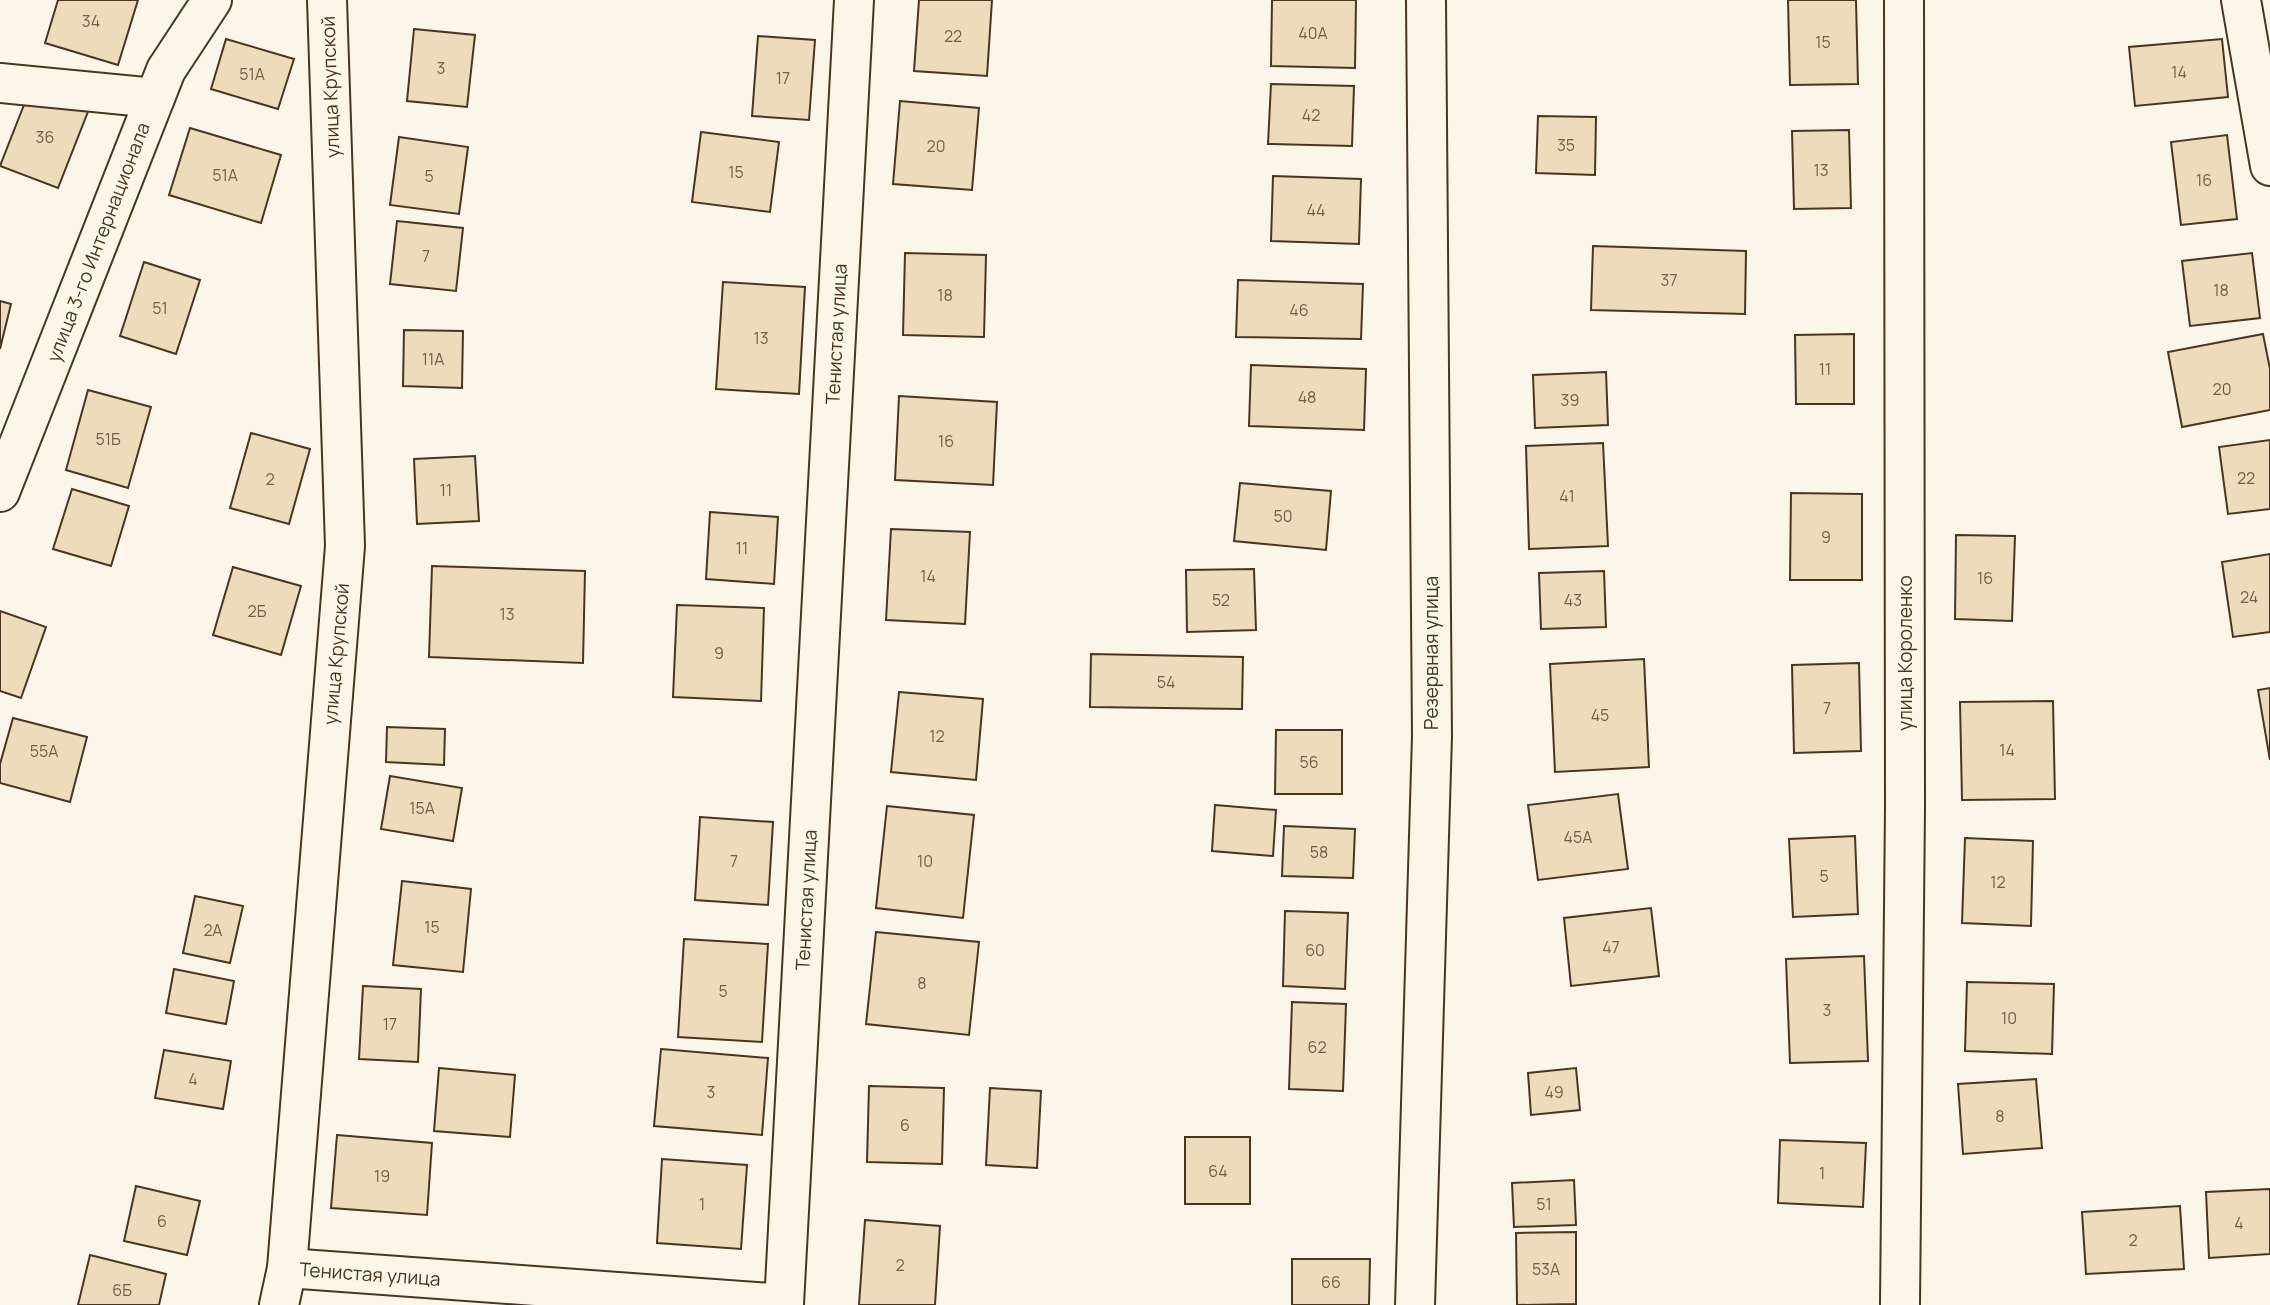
<svg xmlns="http://www.w3.org/2000/svg" width="2270" height="1305" font-family="Manrope,sans-serif">
  <style>
    .building { fill: #ecdcbc; stroke: #4a3520; stroke-width: 2 }
    .lines { fill: none; stroke-linecap: round; stroke-linejoin: round }
    .minor-casing { stroke: #4a3520; stroke-width: 42 }
    .minor { stroke: #fbf6e9; stroke-width: 38 }
    .labels { text-anchor: middle; stroke-width: 5; stroke-linejoin: round; paint-order: stroke }
    .number-label { font-size: 16px; fill: #725f47 }
    .street-label { font-size: 19px; fill: #4a3520; stroke: #fbf6e9 }
  </style>
  <rect width="100%" height="100%" fill="#fbf6e9"/>
  <g class="building">
    <path d="M 58,0 L 138,0 L 118,65 L 45,43 Z"/>
    <path d="M 919,0 L 992,0 L 987,76 L 914,71 Z"/>
    <path d="M 1272,0 L 1356,0 L 1355,68 L 1271,66 Z"/>
    <path d="M 1788,0 L 1856,0 L 1858,84 L 1790,85 Z"/>
    <path d="M 414,29 L 475,35 L 467,107 L 407,101 Z"/>
    <path d="M 758,36 L 815,40 L 809,120 L 752,116 Z"/>
    <path d="M 226,39 L 294,59 L 278,109 L 211,89 Z"/>
    <path d="M 2222,39 L 2228,97 L 2135,106 L 2129,47 Z"/>
    <path d="M 1271,84 L 1354,86 L 1352,146 L 1268,144 Z"/>
    <path d="M 31,87 L 89,109 L 58,188 L 0,166 Z"/>
    <path d="M 900,101 L 979,108 L 972,190 L 893,184 Z"/>
    <path d="M 1538,116 L 1596,117 L 1595,175 L 1536,173 Z"/>
    <path d="M 190,128 L 281,155 L 261,223 L 169,195 Z"/>
    <path d="M 1849,130 L 1851,208 L 1794,209 L 1792,131 Z"/>
    <path d="M 701,132 L 779,142 L 770,212 L 692,202 Z"/>
    <path d="M 2227,135 L 2237,219 L 2181,225 L 2171,142 Z"/>
    <path d="M 399,137 L 468,147 L 459,214 L 390,205 Z"/>
    <path d="M 1273,176 L 1361,179 L 1359,244 L 1271,241 Z"/>
    <path d="M 397,221 L 463,228 L 456,291 L 390,284 Z"/>
    <path d="M 1593,246 L 1746,251 L 1745,314 L 1591,310 Z"/>
    <path d="M 905,253 L 986,255 L 984,337 L 903,335 Z"/>
    <path d="M 2252,253 L 2260,318 L 2190,326 L 2182,261 Z"/>
    <path d="M 144,262 L 200,280 L 176,354 L 120,336 Z"/>
    <path d="M 1238,280 L 1363,284 L 1361,339 L 1236,337 Z"/>
    <path d="M 723,282 L 805,287 L 799,394 L 716,389 Z"/>
    <path d="M 0,301 L 11,304 L 0,349 Z"/>
    <path d="M 404,330 L 463,331 L 462,388 L 403,386 Z"/>
    <path d="M 1854,334 L 1854,404 L 1796,404 L 1795,335 Z"/>
    <path d="M 2263,334 L 2270,369 L 2270,410 L 2182,427 L 2168,352 Z"/>
    <path d="M 1251,365 L 1366,369 L 1364,430 L 1249,426 Z"/>
    <path d="M 1606,372 L 1608,425 L 1535,428 L 1533,375 Z"/>
    <path d="M 88,390 L 151,407 L 128,488 L 66,470 Z"/>
    <path d="M 899,396 L 997,402 L 993,485 L 895,480 Z"/>
    <path d="M 251,433 L 310,449 L 289,524 L 230,508 Z"/>
    <path d="M 2270,440 L 2270,509 L 2228,514 L 2219,447 Z"/>
    <path d="M 1603,443 L 1608,546 L 1529,549 L 1526,446 Z"/>
    <path d="M 475,456 L 479,521 L 417,524 L 414,459 Z"/>
    <path d="M 1240,483 L 1331,491 L 1326,550 L 1234,541 Z"/>
    <path d="M 72,489 L 129,506 L 111,566 L 53,549 Z"/>
    <path d="M 1791,493 L 1862,494 L 1862,580 L 1790,580 Z"/>
    <path d="M 710,512 L 778,517 L 774,584 L 706,579 Z"/>
    <path d="M 891,529 L 970,532 L 965,624 L 886,620 Z"/>
    <path d="M 1956,535 L 2015,536 L 2012,621 L 1955,619 Z"/>
    <path d="M 2270,554 L 2270,632 L 2233,637 L 2222,562 Z"/>
    <path d="M 432,566 L 585,571 L 583,663 L 429,657 Z"/>
    <path d="M 233,567 L 301,586 L 281,655 L 213,635 Z"/>
    <path d="M 1254,569 L 1256,630 L 1187,632 L 1186,570 Z"/>
    <path d="M 1604,571 L 1606,627 L 1541,629 L 1539,573 Z"/>
    <path d="M 677,605 L 764,608 L 761,701 L 673,697 Z"/>
    <path d="M 0,611 L 46,627 L 21,698 L 0,691 Z"/>
    <path d="M 1091,654 L 1243,657 L 1242,709 L 1090,707 Z"/>
    <path d="M 1644,659 L 1649,767 L 1555,772 L 1550,664 Z"/>
    <path d="M 1859,663 L 1861,751 L 1794,753 L 1792,665 Z"/>
    <path d="M 2270,688 L 2270,760 L 2258,690 Z"/>
    <path d="M 899,692 L 983,699 L 976,780 L 891,772 Z"/>
    <path d="M 2053,701 L 2055,799 L 1962,800 L 1960,702 Z"/>
    <path d="M 13,718 L 87,737 L 70,802 L 0,783 L 0,764 Z"/>
    <path d="M 387,727 L 445,729 L 444,765 L 386,762 Z"/>
    <path d="M 1276,730 L 1342,730 L 1342,794 L 1275,794 Z"/>
    <path d="M 390,776 L 462,788 L 453,841 L 381,829 Z"/>
    <path d="M 1618,794 L 1628,869 L 1538,880 L 1528,805 Z"/>
    <path d="M 1215,805 L 1276,810 L 1273,856 L 1212,851 Z"/>
    <path d="M 887,806 L 974,815 L 963,918 L 876,908 Z"/>
    <path d="M 700,817 L 773,822 L 768,905 L 695,900 Z"/>
    <path d="M 1284,826 L 1355,829 L 1353,878 L 1282,876 Z"/>
    <path d="M 1855,836 L 1858,914 L 1793,917 L 1789,839 Z"/>
    <path d="M 1965,838 L 2033,841 L 2031,926 L 1962,923 Z"/>
    <path d="M 402,881 L 471,889 L 463,972 L 393,965 Z"/>
    <path d="M 195,896 L 243,906 L 230,963 L 183,953 Z"/>
    <path d="M 1651,908 L 1659,976 L 1571,986 L 1564,918 Z"/>
    <path d="M 1285,911 L 1348,913 L 1345,989 L 1283,986 Z"/>
    <path d="M 876,932 L 979,942 L 969,1035 L 866,1024 Z"/>
    <path d="M 684,939 L 768,944 L 762,1042 L 678,1037 Z"/>
    <path d="M 1864,956 L 1868,1061 L 1790,1063 L 1786,959 Z"/>
    <path d="M 174,969 L 234,981 L 226,1024 L 166,1013 Z"/>
    <path d="M 1967,982 L 2054,984 L 2052,1054 L 1965,1051 Z"/>
    <path d="M 363,986 L 421,989 L 418,1062 L 359,1059 Z"/>
    <path d="M 1292,1002 L 1346,1004 L 1343,1091 L 1289,1089 Z"/>
    <path d="M 661,1049 L 768,1058 L 762,1135 L 654,1126 Z"/>
    <path d="M 164,1050 L 231,1061 L 223,1109 L 155,1098 Z"/>
    <path d="M 439,1068 L 515,1075 L 510,1137 L 434,1131 Z"/>
    <path d="M 1576,1068 L 1580,1110 L 1531,1115 L 1528,1073 Z"/>
    <path d="M 2036,1079 L 2042,1148 L 1963,1154 L 1958,1084 Z"/>
    <path d="M 869,1086 L 944,1088 L 942,1164 L 867,1162 Z"/>
    <path d="M 990,1088 L 1041,1091 L 1037,1168 L 986,1165 Z"/>
    <path d="M 337,1135 L 432,1143 L 427,1215 L 331,1208 Z"/>
    <rect x="1185" y="1137" width="65" height="67"/>
    <path d="M 1780,1140 L 1866,1143 L 1863,1207 L 1778,1203 Z"/>
    <path d="M 662,1159 L 747,1165 L 741,1249 L 657,1243 Z"/>
    <path d="M 1574,1180 L 1576,1225 L 1514,1227 L 1512,1183 Z"/>
    <path d="M 136,1186 L 200,1201 L 187,1255 L 124,1241 Z"/>
    <path d="M 2270,1189 L 2270,1254 L 2209,1258 L 2206,1192 Z"/>
    <path d="M 2180,1206 L 2184,1269 L 2086,1274 L 2082,1212 Z"/>
    <path d="M 865,1220 L 940,1226 L 935,1305 L 859,1305 Z"/>
    <path d="M 1576,1232 L 1576,1304 L 1517,1305 L 1516,1233 Z"/>
    <path d="M 90,1255 L 166,1274 L 159,1305 L 78,1305 Z"/>
    <path d="M 1292,1259 L 1370,1259 L 1369,1305 L 1292,1305 Z"/>
  </g>
  <g class="lines">
    <defs>
      <g id="minor">
        <path d="M 2241,0 L 2270,166"/>
        <path d="M 0,83 L 155,98"/>
        <path d="M 0,492 L 166,70 L 212,0"/>
        <path d="M 287,1268 L 784,1304 L 854,0"/>
        <path d="M 279,1305 L 287,1268 L 345,546 L 327,0"/>
        <path d="M 1415,1305 L 1432,736 L 1426,0"/>
        <path d="M 1900,1305 L 1905,808 L 1904,0"/>
      </g>
    </defs>
    <use href="#minor" class="minor-casing"/>
    <use href="#minor" class="minor"/>
  </g>
  <g class="labels">
    <g class="number-label">
      <text x="91" y="27">34</text>
      <text x="1313" y="39">40А</text>
      <text x="953" y="42">22</text>
      <text x="1823" y="48">15</text>
      <text x="441" y="74">3</text>
      <text x="2179" y="78">14</text>
      <text x="252" y="80">51А</text>
      <text x="783" y="84">17</text>
      <text x="1311" y="121">42</text>
      <text x="45" y="143">36</text>
      <text x="1566" y="151">35</text>
      <text x="936" y="152">20</text>
      <text x="1821" y="176">13</text>
      <text x="736" y="178">15</text>
      <text x="225" y="181">51А</text>
      <text x="429" y="182">5</text>
      <text x="2204" y="186">16</text>
      <text x="1316" y="216">44</text>
      <text x="426" y="262">7</text>
      <text x="1669" y="286">37</text>
      <text x="2221" y="296">18</text>
      <text x="945" y="301">18</text>
      <text x="160" y="314">51</text>
      <text x="1299" y="316">46</text>
      <text x="761" y="344">13</text>
      <text x="433" y="365">11А</text>
      <text x="1825" y="375">11</text>
      <text x="2222" y="395">20</text>
      <text x="1307" y="403">48</text>
      <text x="1570" y="406">39</text>
      <text x="108" y="445">51Б</text>
      <text x="946" y="447">16</text>
      <text x="2246" y="484">22</text>
      <text x="270" y="485">2</text>
      <text x="446" y="496">11</text>
      <text x="1567" y="502">41</text>
      <text x="1283" y="522">50</text>
      <text x="1826" y="543">9</text>
      <text x="742" y="554">11</text>
      <text x="928" y="582">14</text>
      <text x="1985" y="584">16</text>
      <text x="2249" y="603">24</text>
      <text x="1221" y="606">52</text>
      <text x="1573" y="606">43</text>
      <text x="257" y="617">2Б</text>
      <text x="507" y="620">13</text>
      <text x="719" y="659">9</text>
      <text x="1166" y="688">54</text>
      <text x="1827" y="714">7</text>
      <text x="1600" y="721">45</text>
      <text x="937" y="742">12</text>
      <text x="2007" y="756">14</text>
      <text x="44" y="757">55А</text>
      <text x="1309" y="768">56</text>
      <text x="422" y="814">15А</text>
      <text x="1578" y="843">45А</text>
      <text x="1319" y="858">58</text>
      <text x="734" y="867">7</text>
      <text x="925" y="867">10</text>
      <text x="1824" y="882">5</text>
      <text x="1998" y="888">12</text>
      <text x="432" y="933">15</text>
      <text x="213" y="936">2А</text>
      <text x="1611" y="953">47</text>
      <text x="1315" y="956">60</text>
      <text x="922" y="989">8</text>
      <text x="723" y="997">5</text>
      <text x="1827" y="1016">3</text>
      <text x="2009" y="1024">10</text>
      <text x="390" y="1030">17</text>
      <text x="1317" y="1053">62</text>
      <text x="193" y="1085">4</text>
      <text x="711" y="1098">3</text>
      <text x="1554" y="1098">49</text>
      <text x="2000" y="1122">8</text>
      <text x="905" y="1131">6</text>
      <text x="1218" y="1177">64</text>
      <text x="1822" y="1179">1</text>
      <text x="382" y="1182">19</text>
      <text x="702" y="1210">1</text>
      <text x="1544" y="1210">51</text>
      <text x="162" y="1227">6</text>
      <text x="2239" y="1229">4</text>
      <text x="2133" y="1246">2</text>
      <text x="900" y="1271">2</text>
      <text x="1546" y="1275">53А</text>
      <text x="1331" y="1288">66</text>
      <text x="122" y="1296">6Б</text>
    </g>
    <g class="street-label">
      <text transform="translate(330 87) rotate(-92)" y="7">улица Крупской</text>
      <text transform="translate(98 242) rotate(-69)" y="7">улица 3-го Интернационала</text>
      <text transform="translate(836 334) rotate(-87)" y="7">Тенистая улица</text>
      <text transform="translate(1431 653) rotate(-90)" y="7">Резервная улица</text>
      <text transform="translate(1905 653) rotate(-90)" y="7">улица Короленко</text>
      <text transform="translate(336 654) rotate(-85)" y="7">улица Крупской</text>
      <text transform="translate(806 900) rotate(-87)" y="7">Тенистая улица</text>
      <text transform="translate(370 1274) rotate(4)" y="7">Тенистая улица</text>
    </g>
  </g>
</svg>
